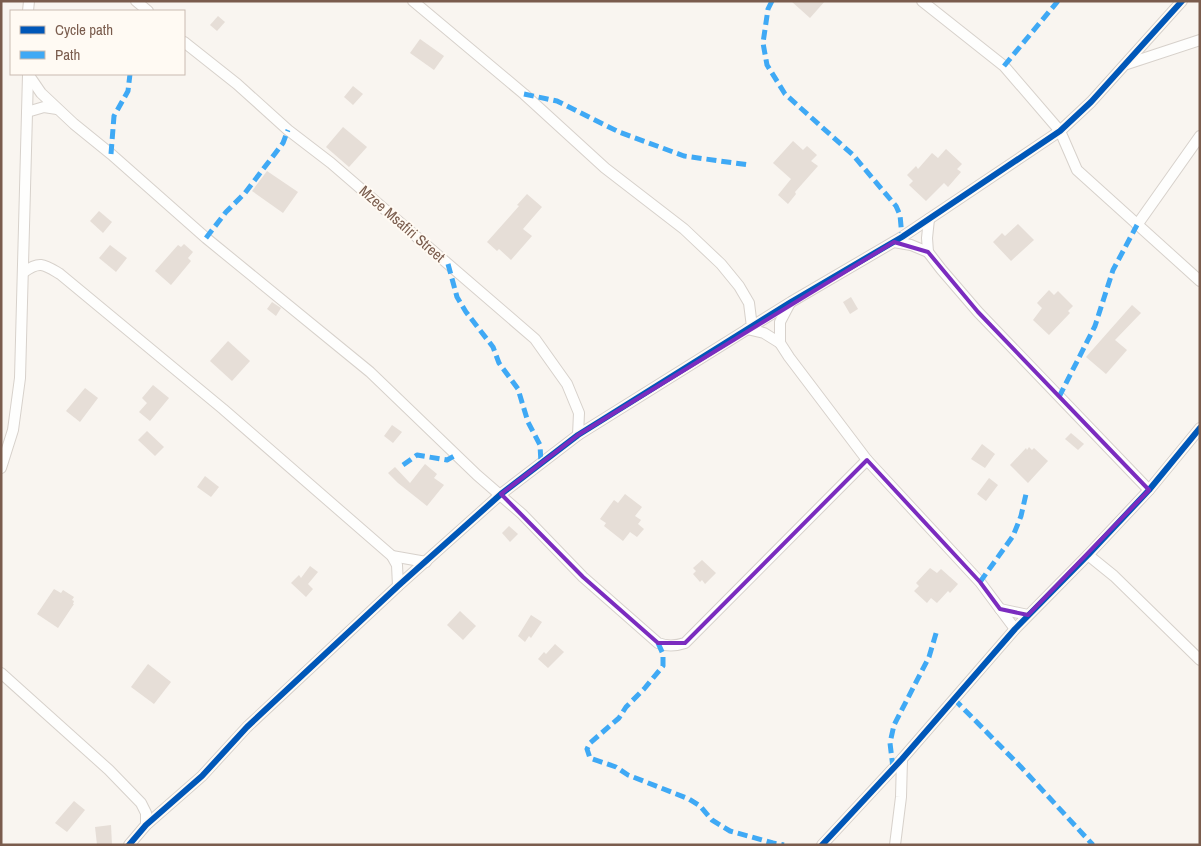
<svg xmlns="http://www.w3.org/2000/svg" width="1201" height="846" font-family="'Archivo Narrow',sans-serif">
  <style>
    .building { fill: #e6ded7 }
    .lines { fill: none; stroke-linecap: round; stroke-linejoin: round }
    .street-casing { stroke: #d7d1cb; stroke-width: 12 }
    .street { stroke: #fefefd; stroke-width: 10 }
    .quiet { stroke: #3fa9f5; stroke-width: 5; stroke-dasharray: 10 5; stroke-linecap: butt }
    .cycleway-casing { stroke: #fffaf3; stroke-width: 9 }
    .cycleway { stroke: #0057b8; stroke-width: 6 }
    .marked { fill: none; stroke: #7b2cbf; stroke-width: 4; stroke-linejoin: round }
    .labels { text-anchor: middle; stroke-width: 4; stroke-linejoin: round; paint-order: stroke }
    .street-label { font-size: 15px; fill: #7a5c4d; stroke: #fffaf3 }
  </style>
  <rect width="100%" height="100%" fill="#f9f5f0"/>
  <g class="building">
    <path d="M 791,1 L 825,1 L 810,18 Z"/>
    <path d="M 218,16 L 225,22 L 217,31 L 210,25 Z"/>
    <path d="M 420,39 L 444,56 L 434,70 L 410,53 Z"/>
    <path d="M 353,86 L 363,94 L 353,105 L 344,97 Z"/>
    <path d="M 343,127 L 367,147 L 349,167 L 326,147 Z"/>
    <path d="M 793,141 L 803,150 L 807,146 L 817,155 L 811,161 L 818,166 L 795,192 L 796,194 L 788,204 L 778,195 L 791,179 L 773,163 Z"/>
    <path d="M 946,149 L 962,164 L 957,169 L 961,172 L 948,187 L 944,183 L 926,201 L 909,185 L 913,181 L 907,175 L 916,166 L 918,169 L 932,153 L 938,158 Z"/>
    <path d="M 267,171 L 298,192 L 283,213 L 252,191 Z"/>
    <path d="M 527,194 L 542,207 L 523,229 L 532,236 L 511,260 L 499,249 L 497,251 L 487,242 L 519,206 L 517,205 Z"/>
    <path d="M 99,211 L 112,222 L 103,233 L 90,221 Z"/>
    <path d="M 1018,224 L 1034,240 L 1011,261 L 993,242 L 1002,233 L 1005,236 Z"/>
    <path d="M 184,244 L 193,252 L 188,258 L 191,261 L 171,285 L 155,271 L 178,245 L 181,247 Z"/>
    <path d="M 110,245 L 127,258 L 116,272 L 99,258 Z"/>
    <path d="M 1049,290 L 1054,295 L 1058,291 L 1073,306 L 1068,311 L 1070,313 L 1049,335 L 1033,320 L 1042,308 L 1037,303 Z"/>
    <path d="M 851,297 L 858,309 L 850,314 L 843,302 Z"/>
    <path d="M 272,302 L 281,308 L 276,316 L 267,309 Z"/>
    <path d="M 1132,305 L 1141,313 L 1115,340 L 1127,350 L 1106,374 L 1086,357 Z"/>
    <path d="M 228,341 L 250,361 L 232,381 L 210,361 Z"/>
    <path d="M 153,385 L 169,398 L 150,421 L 139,412 L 147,403 L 142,398 Z"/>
    <path d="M 85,388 L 98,398 L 80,422 L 66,411 Z"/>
    <path d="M 392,425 L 402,432 L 393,443 L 384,436 Z"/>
    <path d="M 147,431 L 164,447 L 155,456 L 138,440 Z"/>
    <path d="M 1071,433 L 1084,444 L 1078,450 L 1065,439 Z"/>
    <path d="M 982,444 L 995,454 L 985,468 L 971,459 Z"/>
    <path d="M 1029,447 L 1032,450 L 1034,448 L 1048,461 L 1028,483 L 1010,465 L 1026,448 L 1027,450 Z"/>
    <path d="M 425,464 L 437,474 L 434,478 L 444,485 L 427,506 L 398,483 L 388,473 L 395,467 L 410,483 Z"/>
    <path d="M 205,476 L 219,487 L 211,497 L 197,487 Z"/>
    <path d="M 989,478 L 998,485 L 986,501 L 977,494 Z"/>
    <path d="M 625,494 L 642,507 L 635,516 L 641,520 L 638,524 L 644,529 L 637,537 L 630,532 L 623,541 L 604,526 L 606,523 L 600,519 L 614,500 L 618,503 Z"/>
    <path d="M 509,526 L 518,534 L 510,542 L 502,533 Z"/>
    <path d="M 702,560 L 716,573 L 705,584 L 702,580 L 700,582 L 693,574 L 696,571 L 693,568 Z"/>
    <path d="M 310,566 L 318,572 L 308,584 L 313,589 L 306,597 L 291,583 L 299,575 L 301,578 Z"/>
    <path d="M 930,568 L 937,573 L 941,569 L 958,584 L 950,593 L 948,591 L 937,603 L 931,598 L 927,603 L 914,591 L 919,586 L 916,583 Z"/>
    <path d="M 54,589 L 61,593 L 63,590 L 74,597 L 72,600 L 74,601 L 73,604 L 74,604 L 58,628 L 37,614 Z"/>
    <path d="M 460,611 L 476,626 L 463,640 L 447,625 Z"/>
    <path d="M 531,615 L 542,622 L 531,638 L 529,636 L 525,642 L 518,636 Z"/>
    <path d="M 555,644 L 564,652 L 548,668 L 538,659 L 544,652 L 546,654 Z"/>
    <path d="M 148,664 L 171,682 L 154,704 L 131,687 Z"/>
    <path d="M 74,801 L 85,810 L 67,832 L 55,823 Z"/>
    <path d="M 111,825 L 112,845 L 97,845 L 95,827 Z"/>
  </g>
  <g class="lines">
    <defs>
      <g id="street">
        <path d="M 136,1 L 148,11"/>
        <path d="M 413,1 L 524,94 L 605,168 L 684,229 L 721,264 L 739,286 L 749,303 L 752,327"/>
        <path d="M 922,1 L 1004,66 L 1060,131 L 1077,170 L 1200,281"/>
        <path d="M 28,11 L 29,1"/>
        <path d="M 184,42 L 237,84 L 288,130 L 331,163 L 535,339 L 567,384 L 579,413 L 578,435"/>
        <path d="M 1127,64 L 1200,40"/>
        <path d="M 28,74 L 41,93 L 74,124 L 111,154 L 206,238 L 370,372 L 477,475 L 522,514 L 583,577 L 658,643 C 668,647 676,646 685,643 L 867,460"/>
        <path d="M 27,112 L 44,107 L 57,109"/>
        <path d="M 929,219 L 927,238 L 928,252 L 941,269 L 978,312 L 1149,490"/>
        <path d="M 1137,225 L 1200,136"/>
        <path d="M 894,242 L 911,245 L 928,252"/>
        <path d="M 24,272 C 40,260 45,265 60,274 L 223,409 L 392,556 L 397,565 L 398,586"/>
        <path d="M 790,303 L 780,322 L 780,343 L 789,357 L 867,460 L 980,582 L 1015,629"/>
        <path d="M 747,329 L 764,333 L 780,343"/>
        <path d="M 1,468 L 13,430 L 20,378 L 28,75"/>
        <path d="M 1088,555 L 1114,576 L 1200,660"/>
        <path d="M 392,556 L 426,562"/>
        <path d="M 1000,609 L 1028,615"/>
        <path d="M 1,673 L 109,770 L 141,803 L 146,813 L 146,825"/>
        <path d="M 129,845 L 146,825 L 202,776 L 247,727 L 398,586 L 501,494 L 578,435 L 791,302 L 902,237 L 1060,131 L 1091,102 L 1182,1"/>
        <path d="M 822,845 L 902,759 L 1015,629 L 1088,555 L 1149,490 L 1200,428"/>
        <path d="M 895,845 L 901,797 L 902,759"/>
      </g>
    </defs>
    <use href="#street" class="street-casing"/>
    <use href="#street" class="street"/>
    <g class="quiet">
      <path d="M 772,1 L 768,9 L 763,43 L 767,65 L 785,94 L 853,155 L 896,206 L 900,215 L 902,237"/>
      <path d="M 1004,66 L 1058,1"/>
      <path d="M 524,94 L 557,101 L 619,132 L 684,156 L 749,165"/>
      <path d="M 111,154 L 114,116 L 128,91 L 130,74"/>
      <path d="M 206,238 L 226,212 L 245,193 L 283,143 L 288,130"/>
      <path d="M 448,264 L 457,297 L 466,312 L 493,347 L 499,363 L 518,389 L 528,422 L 540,445 L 541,463"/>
      <path d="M 1059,397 L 1095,326 L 1113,270 L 1137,225"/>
      <path d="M 403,465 L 417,455 L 447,460 L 456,455"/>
      <path d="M 980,582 L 1013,536 L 1021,516 L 1026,494"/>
      <path d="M 658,643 L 663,654 L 663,666 L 644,689 L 626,707 L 619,718 L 590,743 L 587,749 L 590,758 L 616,767 L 628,775 L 689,799 L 700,806 L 712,820 L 730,831 L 773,843 L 784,845"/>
      <path d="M 954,699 L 1021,767 L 1093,845"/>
      <path d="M 893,768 L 890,743 L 894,725 L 929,657 L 937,630"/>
    </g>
    <defs>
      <g id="cycleway">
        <path d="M 129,845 L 146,825 L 202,776 L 247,727 L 398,586 L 501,494 L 578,435 L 791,302 L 902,237 L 1060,131 L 1091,102 L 1182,1"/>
        <path d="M 822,845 L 902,759 L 1015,629 L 1088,555 L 1149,490 L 1200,428"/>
      </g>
    </defs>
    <use href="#cycleway" class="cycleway-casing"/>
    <use href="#cycleway" class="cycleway"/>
  </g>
  <path class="marked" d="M 894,242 L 928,252 L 978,312 L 1149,490 L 1028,615 L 1000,609 L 980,582 L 867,460 L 685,643 L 658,643 L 583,577 L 501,494 L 578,435 Z"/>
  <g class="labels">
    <g class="street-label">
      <text transform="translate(402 224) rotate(41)" y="5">Mzee Msafiri Street</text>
    </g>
  </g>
  <rect width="1201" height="846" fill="none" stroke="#7a5c4d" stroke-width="5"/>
  <rect x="10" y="10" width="175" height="65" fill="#fffaf3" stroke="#cabbb1"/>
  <rect x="20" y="26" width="25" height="8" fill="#0057b8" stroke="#cabbb1"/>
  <text x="55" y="35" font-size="15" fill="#7a5c4d">Cycle path</text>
  <rect x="20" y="51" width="25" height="8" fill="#3fa9f5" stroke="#cabbb1"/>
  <text x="55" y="60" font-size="15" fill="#7a5c4d">Path</text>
</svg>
